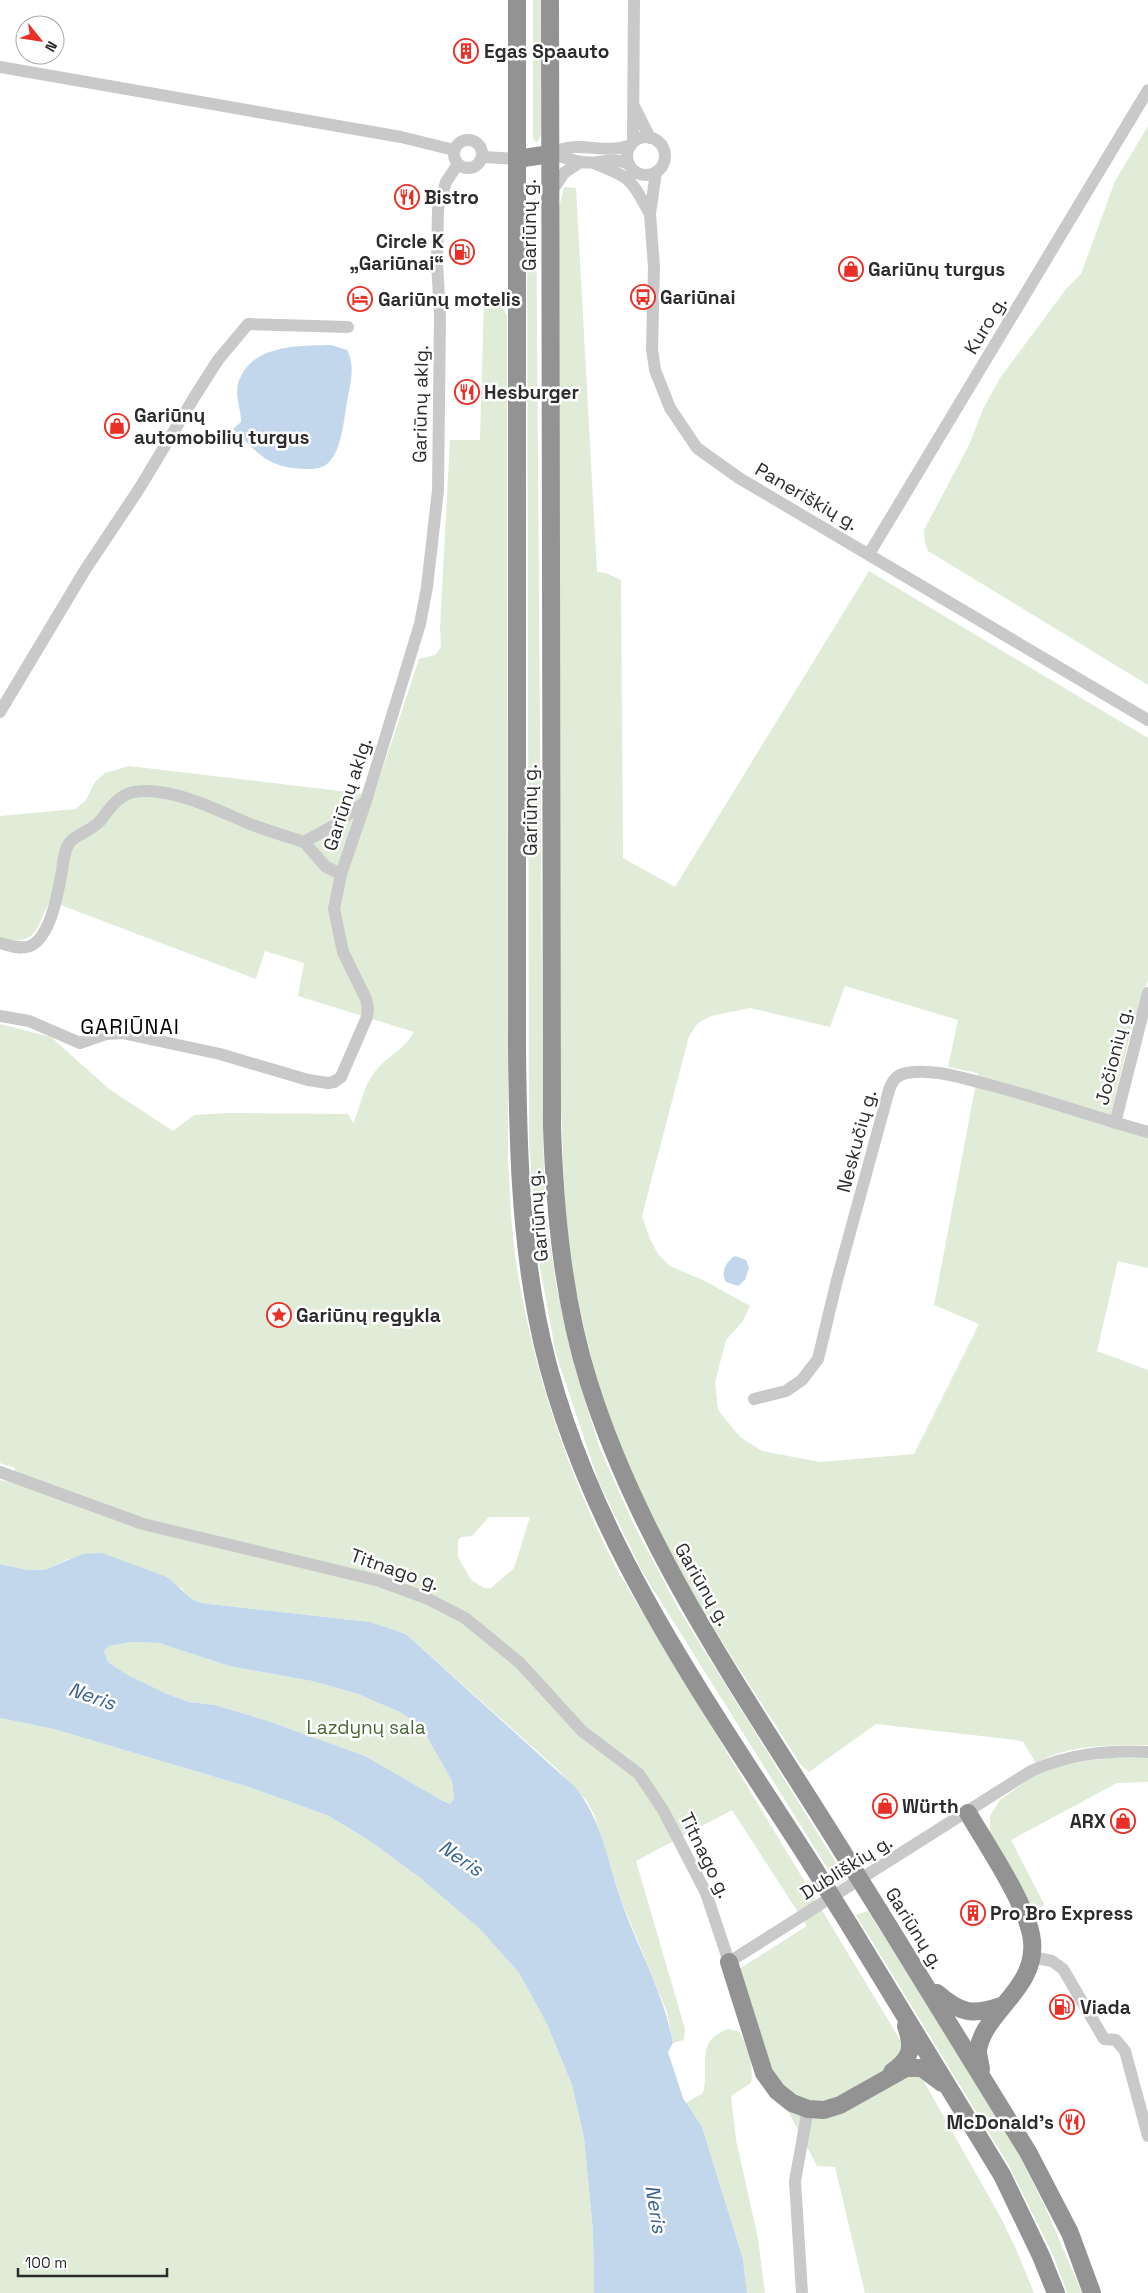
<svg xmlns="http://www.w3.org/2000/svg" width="1148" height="2293" font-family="'Space Grotesk',sans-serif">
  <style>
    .green { fill: #e0ebd8; fill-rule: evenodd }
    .water { fill: #c3d7ec; fill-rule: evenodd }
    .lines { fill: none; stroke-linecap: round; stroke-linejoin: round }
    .minor { stroke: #c9c9c9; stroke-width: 12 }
    .highway { stroke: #939393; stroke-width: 18 }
    .highway-bridge { stroke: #939393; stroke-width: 18 }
    .labels { text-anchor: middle; stroke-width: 5; stroke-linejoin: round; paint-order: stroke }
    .poi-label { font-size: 19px; font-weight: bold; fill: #2c2c2c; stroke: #fff; text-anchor: start }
    .street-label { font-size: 19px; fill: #2c2c2c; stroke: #fff }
    .park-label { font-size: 19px; fill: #496838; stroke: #fff }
    .water-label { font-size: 20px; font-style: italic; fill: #386390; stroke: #fff }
    .quarter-label { font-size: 21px; letter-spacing: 1px; fill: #000; stroke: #fff }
  </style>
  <rect width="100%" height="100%" fill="#fff"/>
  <g class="green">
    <path d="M 533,0 L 542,0 L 541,134 L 537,143 L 533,139 Z"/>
    <path d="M 1148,126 L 1148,685 L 928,551 L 925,543 L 924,530 L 969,445 L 983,409 L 1000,378 L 1066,289 L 1081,274 L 1115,181 Z"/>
    <path d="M 564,187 L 576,188 L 597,572 L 606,573 L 621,580 L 623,858 L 675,887 L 869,571 L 1148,738 L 1148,980 L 1131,1031 L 1108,1126 L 1148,1136 L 1148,1268 L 1118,1261 L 1097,1351 L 1148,1370 L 1148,1745 C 1111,1745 1070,1744 1036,1763 L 1023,1742 L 1016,1740 L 876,1724 L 809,1772 L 801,1765 C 729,1650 641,1529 602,1397 C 588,1347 575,1294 569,1242 C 564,1197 563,1152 561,1106 L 559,208 ZM 845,986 L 958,1020 L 948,1067 L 978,1073 L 934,1305 L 979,1324 L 914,1454 L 820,1462 L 762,1451 L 740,1437 L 718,1410 L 715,1382 L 726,1340 L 743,1321 L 750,1306 L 705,1281 L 670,1266 L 658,1254 L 650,1239 L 642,1216 L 689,1036 L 698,1023 L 711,1016 L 750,1008 L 830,1027 Z"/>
    <path d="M 536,199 L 543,1132 L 545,1209 L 557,1290 L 576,1371 L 600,1449 L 633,1523 L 678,1608 L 846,1879 L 838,1885 L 643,1573 L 599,1483 L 556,1354 L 537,1251 L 529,1141 L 527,204 L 528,200 Z"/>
    <path d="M 484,300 L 500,300 L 507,316 L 508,1159 C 510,1193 511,1228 516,1262 C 533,1370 567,1472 617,1570 L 905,2048 L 1001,2218 L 1016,2249 L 1034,2293 L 865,2293 L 835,2167 L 817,2166 L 770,2077 L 739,1969 L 807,1926 L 732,1810 L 636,1861 L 685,2029 L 684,2040 L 673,2043 L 667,2012 L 621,1900 L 594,1814 L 586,1800 L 556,1768 L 406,1634 L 370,1622 L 201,1603 L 192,1599 L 181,1588 L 69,1559 L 44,1570 L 28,1570 L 0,1564 L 0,1480 L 13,1483 L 15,1468 L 0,1463 L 0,1024 L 51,1037 L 109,1089 L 173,1131 L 194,1115 L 228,1113 L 348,1114 L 353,1123 C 362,1104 363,1085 377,1069 C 389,1055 405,1049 414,1032 L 298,996 L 304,963 L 265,951 L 256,979 L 50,901 C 35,929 39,946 0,938 L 0,816 L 76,809 L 86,800 L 95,782 L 105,773 L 129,766 L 374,795 L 419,659 L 435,655 L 441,647 L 440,628 L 450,440 L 480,440 ZM 489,1517 L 530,1517 L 514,1568 L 491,1588 L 484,1588 L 471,1580 L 458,1557 L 458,1541 L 461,1537 L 472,1536 Z"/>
    <path d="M 131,1642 L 159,1643 L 229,1666 L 312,1681 L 358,1694 L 402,1713 L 422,1728 L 452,1781 L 454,1798 L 450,1804 L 443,1801 L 365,1756 L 265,1720 L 215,1705 L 189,1702 L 167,1694 L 126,1674 L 108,1662 L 104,1651 L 109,1646 Z"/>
    <path d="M 0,1718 L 54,1729 L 252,1788 L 329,1816 L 370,1841 L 419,1877 L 480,1929 L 519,1973 L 547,2024 L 572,2085 L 584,2138 L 593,2231 L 594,2293 L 0,2293 Z"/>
    <path d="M 1106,1758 L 1148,1758 L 1148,1782 L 1117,1783 L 1011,1840 L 1045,1906 L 1040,1907 L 1030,1903 L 990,1834 L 990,1816 L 1000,1800 L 1036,1774 L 1055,1766 Z"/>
    <path d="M 868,1911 L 1013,2142 L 1047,2211 L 1082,2293 L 1067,2293 L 1053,2255 L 1008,2164 L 856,1915 Z"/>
    <path d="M 728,2029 L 740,2032 C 748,2050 754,2063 751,2083 L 731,2096 L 736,2140 L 758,2238 L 765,2293 L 747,2293 L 743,2259 L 702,2127 L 686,2103 L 703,2093 C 710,2066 694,2041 728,2029 Z"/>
  </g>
  <g class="water">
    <path d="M 331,345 L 347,350 C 356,366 350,385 347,402 C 344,419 342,443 333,457 C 326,468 318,469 307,469 C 267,468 260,455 233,429 L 241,422 C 241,409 235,397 238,384 C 249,344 299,346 331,345 Z"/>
    <path d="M 735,1256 L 746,1260 L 749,1268 L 745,1280 L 738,1286 L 726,1282 C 720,1273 726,1261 735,1256 Z"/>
    <path d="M 102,1553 L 167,1577 L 192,1599 L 201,1603 L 370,1622 L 406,1634 L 575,1787 C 602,1820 607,1860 621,1900 C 638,1950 663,1990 673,2043 L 668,2052 L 683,2098 L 702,2127 L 743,2259 L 747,2293 L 594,2293 L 593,2231 L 584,2138 L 572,2085 L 547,2024 L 519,1973 L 480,1929 L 419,1877 L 370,1841 L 329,1816 L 252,1788 L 54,1729 L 0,1718 L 0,1564 L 28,1570 L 44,1570 L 83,1554 ZM 131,1642 L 159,1643 L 229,1666 L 312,1681 L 358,1694 L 402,1713 L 422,1728 L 452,1781 L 454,1798 L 450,1804 L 443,1801 L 365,1756 L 265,1720 L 215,1705 L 189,1702 L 167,1694 L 126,1674 L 108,1662 L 104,1651 L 109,1646 Z"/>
  </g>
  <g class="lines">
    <g class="minor">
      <path d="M 0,67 L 401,137 L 454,150"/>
      <path d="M 634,106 L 650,138"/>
      <circle cx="646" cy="156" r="19"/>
      <circle cx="468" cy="154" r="14"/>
      <path d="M 633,142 L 634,0"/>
      <path d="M 550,154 C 579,138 602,156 631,145"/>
      <path d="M 550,154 C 561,156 571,160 581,162 C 599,165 610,156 629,164"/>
      <path d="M 483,157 L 517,159"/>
      <path d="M 593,163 C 632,178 630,178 650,214"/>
      <path d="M 656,172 L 650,214 L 654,267 L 652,349 L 655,370 L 670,408 L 697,448 L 739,478 L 1148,720"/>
      <path d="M 551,192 L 564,173 L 580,162"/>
      <path d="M 869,554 L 1148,90"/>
      <path d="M 0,712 L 85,570 L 139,489 L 195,396 L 218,360 L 248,324 L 348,327"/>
      <path d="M 304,842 L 326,867 L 341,874"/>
      <path d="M 0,943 C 9,945 20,950 30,946 C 51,937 58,892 62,871 C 63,863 64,849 70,842 C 78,833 92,831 101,820 C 112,805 122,791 142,791 C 179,790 217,810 250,824 C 268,831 286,836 304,842 L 333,826 L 366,801"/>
      <path d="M 0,1016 L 29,1021 L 80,1043 L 106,1034 L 122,1033 L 220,1054 L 308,1080 L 328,1083 L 334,1082 L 341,1077 L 367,1017 L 368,1007 L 366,999 L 343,952 L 334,909 L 341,874 L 366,801 L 420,624 L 427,587 L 438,490 L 440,315 L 437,263 L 438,209 L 446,182 L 458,164"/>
      <path d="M 1115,1123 L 1148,993"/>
      <path d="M 754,1399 L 786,1391 L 802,1380 L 818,1359 L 837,1280 L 889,1090 C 892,1081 897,1074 907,1073 C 932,1068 962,1078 986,1084 C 1041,1098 1094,1117 1148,1132"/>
      <path d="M 0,1472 L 143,1524 L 380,1581 L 426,1598 L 465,1618 L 520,1663 L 582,1731 L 639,1774 L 663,1810 L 706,1893 L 729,1962 L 1031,1771 C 1069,1754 1106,1750 1148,1752"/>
      <path d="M 1032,1957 L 1052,1961 L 1063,1969 L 1104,2039 L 1116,2040 L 1125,2051 L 1148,2136"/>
      <path d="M 802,2293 L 795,2181 L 808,2109"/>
    </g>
    <g class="highway">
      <path d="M 517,0 L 517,1051 C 518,1141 520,1229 537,1317 C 576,1521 702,1693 812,1865"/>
      <path d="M 550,0 L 552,1127 C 555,1213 563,1300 589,1383 C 642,1552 749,1701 842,1851"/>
      <path d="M 517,159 L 550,154"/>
      <path d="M 968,1813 C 986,1844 1029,1907 1032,1941 C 1036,1979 1004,2000 986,2029 C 982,2036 979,2043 978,2050 C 978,2056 980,2063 981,2069"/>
      <path d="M 880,1912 L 1028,2152 L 1070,2233 L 1092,2293"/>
      <path d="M 850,1926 L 1002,2175 L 1041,2256 L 1056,2293"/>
      <path d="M 729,1962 L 764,2073 L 777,2091 L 792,2103 L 808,2109 L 824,2110 L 840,2105 L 906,2068 L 922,2068 L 942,2083"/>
      <path d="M 937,1993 C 960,2013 972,2016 1001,2006"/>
      <path d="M 892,2072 C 911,2058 914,2049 906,2026"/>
    </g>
    <g class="highway-bridge">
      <path d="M 842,1851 L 880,1912"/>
      <path d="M 812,1865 L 850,1926"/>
    </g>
  </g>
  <defs>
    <symbol id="building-ring" viewBox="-11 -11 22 22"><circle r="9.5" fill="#fff" stroke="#ea3026" stroke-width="1.5"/><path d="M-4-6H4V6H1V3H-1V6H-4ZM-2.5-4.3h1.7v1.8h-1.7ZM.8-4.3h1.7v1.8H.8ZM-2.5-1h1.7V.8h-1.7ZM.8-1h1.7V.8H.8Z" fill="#ea3026"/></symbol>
    <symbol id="restaurant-ring" viewBox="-11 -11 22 22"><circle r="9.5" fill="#fff" stroke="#ea3026" stroke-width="1.5"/><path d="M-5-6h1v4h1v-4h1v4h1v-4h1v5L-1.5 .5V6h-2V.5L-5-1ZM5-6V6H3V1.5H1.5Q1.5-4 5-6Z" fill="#ea3026"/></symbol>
    <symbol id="fuel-ring" viewBox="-11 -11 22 22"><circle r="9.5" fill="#fff" stroke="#ea3026" stroke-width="1.5"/><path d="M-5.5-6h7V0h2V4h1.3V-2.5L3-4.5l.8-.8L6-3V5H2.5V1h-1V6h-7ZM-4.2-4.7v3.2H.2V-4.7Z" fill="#ea3026"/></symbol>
    <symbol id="shop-ring" viewBox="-11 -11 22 22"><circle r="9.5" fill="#fff" stroke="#ea3026" stroke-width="1.5"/><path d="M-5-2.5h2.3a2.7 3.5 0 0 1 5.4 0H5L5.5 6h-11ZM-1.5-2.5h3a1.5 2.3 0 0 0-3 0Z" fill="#ea3026"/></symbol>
    <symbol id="bus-ring" viewBox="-11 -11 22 22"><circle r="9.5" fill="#fff" stroke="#ea3026" stroke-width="1.5"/><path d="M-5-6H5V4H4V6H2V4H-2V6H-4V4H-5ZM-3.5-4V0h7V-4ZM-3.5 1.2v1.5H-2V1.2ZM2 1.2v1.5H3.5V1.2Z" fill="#ea3026"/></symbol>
    <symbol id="hotel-ring" viewBox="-11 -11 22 22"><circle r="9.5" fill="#fff" stroke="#ea3026" stroke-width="1.5"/><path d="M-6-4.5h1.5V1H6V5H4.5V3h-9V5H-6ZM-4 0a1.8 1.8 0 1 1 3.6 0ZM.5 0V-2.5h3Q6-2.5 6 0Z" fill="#ea3026"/></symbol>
    <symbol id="sight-ring" viewBox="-11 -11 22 22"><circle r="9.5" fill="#fff" stroke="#ea3026" stroke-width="1.5"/><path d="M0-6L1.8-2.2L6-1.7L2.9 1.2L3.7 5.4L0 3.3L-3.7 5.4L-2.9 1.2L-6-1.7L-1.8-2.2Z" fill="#ea3026"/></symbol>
  </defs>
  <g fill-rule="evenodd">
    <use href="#building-ring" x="452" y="37" width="28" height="28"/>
    <use href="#restaurant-ring" x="393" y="183" width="28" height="28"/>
    <use href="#fuel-ring" x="448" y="238" width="28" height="28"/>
    <use href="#shop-ring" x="837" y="255" width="28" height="28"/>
    <use href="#bus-ring" x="629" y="283" width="28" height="28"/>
    <use href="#hotel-ring" x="346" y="285" width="28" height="28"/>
    <use href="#restaurant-ring" x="453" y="378" width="28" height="28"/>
    <use href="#shop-ring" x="103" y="412" width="28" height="28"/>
    <use href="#sight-ring" x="265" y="1301" width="28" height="28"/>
    <use href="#shop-ring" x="871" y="1792" width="28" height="28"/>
    <use href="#shop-ring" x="1109" y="1807" width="28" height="28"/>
    <use href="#building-ring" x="959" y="1899" width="28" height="28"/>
    <use href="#fuel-ring" x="1048" y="1993" width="28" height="28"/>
    <use href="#restaurant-ring" x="1058" y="2108" width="28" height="28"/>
  </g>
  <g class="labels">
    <g class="poi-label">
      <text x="484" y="58">Egas Spaauto</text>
      <text x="424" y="204">Bistro</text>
      <text x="444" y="248" text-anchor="end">Circle K<tspan x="444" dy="22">„Gariūnai“</tspan></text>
      <text x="868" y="276">Gariūnų turgus</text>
      <text x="660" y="304">Gariūnai</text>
      <text x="378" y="306">Gariūnų motelis</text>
      <text x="484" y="399">Hesburger</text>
      <text x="134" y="422">Gariūnų<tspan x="134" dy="22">automobilių turgus</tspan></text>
      <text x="296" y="1322">Gariūnų regykla</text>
      <text x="902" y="1813">Würth</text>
      <text x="1106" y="1828" text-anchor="end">ARX</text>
      <text x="990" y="1920">Pro Bro Express</text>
      <text x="1080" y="2014">Viada</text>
      <text x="1054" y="2129" text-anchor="end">McDonald's</text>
    </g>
    <g class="street-label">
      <text transform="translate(529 225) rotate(-90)" y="7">Gariūnų g.</text>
      <text transform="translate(985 325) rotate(-59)" y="7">Kuro g.</text>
      <text transform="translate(420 404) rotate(-89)" y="7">Gariūnų aklg.</text>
      <text transform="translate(807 496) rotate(30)" y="7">Paneriškių g.</text>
      <text transform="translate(347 794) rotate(-72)" y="7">Gariūnų aklg.</text>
      <text transform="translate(530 810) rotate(-90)" y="7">Gariūnų g.</text>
      <text transform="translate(1113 1056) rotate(-76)" y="7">Jočionių g.</text>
      <text transform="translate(856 1141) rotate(-75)" y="7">Neskučių g.</text>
      <text transform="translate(537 1216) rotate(-95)" y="7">Gariūnų g.</text>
      <text transform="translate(395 1569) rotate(19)" y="7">Titnago g.</text>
      <text transform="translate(703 1584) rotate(60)" y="7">Gariūnų g.</text>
      <text transform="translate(706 1855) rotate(64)" y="7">Titnago g.</text>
      <text transform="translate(846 1867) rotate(-32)" y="7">Dubliškių g.</text>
      <text transform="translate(915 1928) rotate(58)" y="7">Gariūnų g.</text>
    </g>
    <g class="park-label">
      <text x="366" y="1734">Lazdynų sala</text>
    </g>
    <g class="water-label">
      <text transform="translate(92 1696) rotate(19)" y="7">Neris</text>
      <text transform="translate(461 1858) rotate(34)" y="7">Neris</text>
      <text transform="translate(656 2209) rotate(81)" y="7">Neris</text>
    </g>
    <g class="quarter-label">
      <text x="130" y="1034">GARIŪNAI</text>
    </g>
  </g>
  <g transform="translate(40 40) rotate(120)"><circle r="24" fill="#ffffff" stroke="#ababab"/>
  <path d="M0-4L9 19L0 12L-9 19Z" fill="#ea3026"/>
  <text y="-8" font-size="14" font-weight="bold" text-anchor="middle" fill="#2c2c2c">N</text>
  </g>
  <path d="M18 2268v8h149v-8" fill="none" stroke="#2c2c2c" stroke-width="2.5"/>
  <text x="25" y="2268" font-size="15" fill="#2c2c2c" stroke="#ffffff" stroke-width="4" paint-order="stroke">100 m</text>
</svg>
